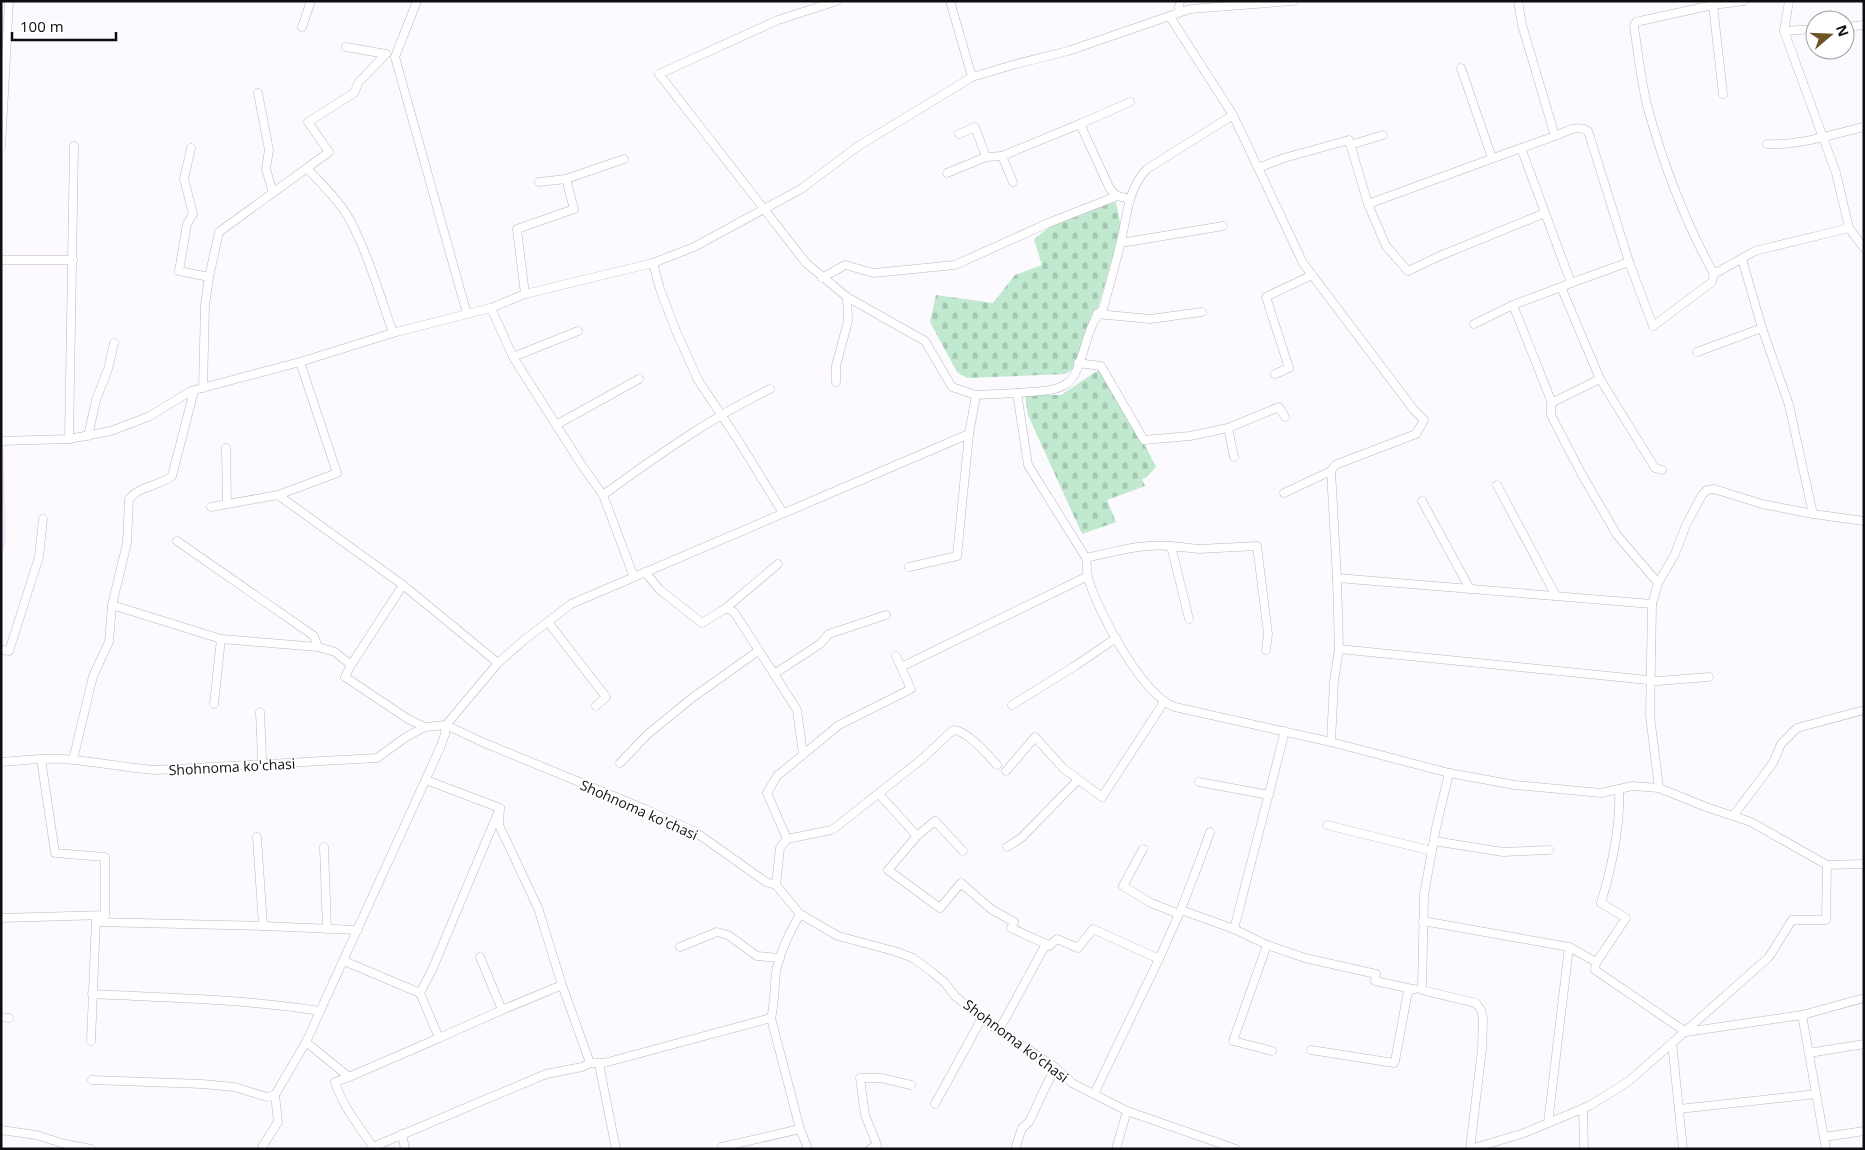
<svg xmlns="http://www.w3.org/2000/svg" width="1865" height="1150" font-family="'Open Sans',sans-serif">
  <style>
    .built { fill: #f3ebfd }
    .cemetery { fill: url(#cemetery-stones) }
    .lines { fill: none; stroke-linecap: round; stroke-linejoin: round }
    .minor-casing { stroke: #bdb6c4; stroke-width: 9 }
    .minor { stroke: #fff; stroke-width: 8 }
    .labels { text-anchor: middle; stroke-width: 4; stroke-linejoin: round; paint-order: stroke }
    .street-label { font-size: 14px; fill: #0f0d11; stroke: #fff }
  </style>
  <defs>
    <pattern id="cemetery-stones" width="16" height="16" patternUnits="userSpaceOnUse" patternTransform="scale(1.25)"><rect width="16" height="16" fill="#c0e9cf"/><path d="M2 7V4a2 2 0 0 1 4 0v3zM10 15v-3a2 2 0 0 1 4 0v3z" fill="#a4c7b1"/></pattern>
  </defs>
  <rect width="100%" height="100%" fill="#fcf9ff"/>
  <path class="built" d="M 1,450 L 4,450 L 6,542 L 1,561 Z"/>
  <g class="cemetery">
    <path d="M 1116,202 L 1121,227 L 1098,308 L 1092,314 L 1075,367 L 1066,374 L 967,378 L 957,372 L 930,322 L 936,295 L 993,303 L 1015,275 L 1042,265 L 1034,240 C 1055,219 1087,209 1116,202 Z"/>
    <path d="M 1100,369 L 1147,449 L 1156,467 L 1147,477 L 1142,479 L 1145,486 L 1107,500 L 1116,522 L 1082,534 L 1028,415 L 1025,395 L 1061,395 Z"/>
  </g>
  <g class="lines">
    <defs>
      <g id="minor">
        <path d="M 417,1 L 395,57 L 467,314"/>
        <path d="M 837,1 L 778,20 L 659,74 L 806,263 L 847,297 L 925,341 L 952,387 L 976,395 L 1017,393 L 1028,465 L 1086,558 C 1087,565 1087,572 1088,578 C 1098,612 1142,695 1175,707 L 1331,742 L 1449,773 L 1515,785 L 1601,793 L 1632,786 L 1659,788 L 1706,807 L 1751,822 L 1827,865 L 1864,864"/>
        <path d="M 950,1 L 972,77"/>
        <path d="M 1518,1 L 1522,25 L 1555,136 L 1521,148 L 1571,283 L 1561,287 L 1600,379 L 1655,468 L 1662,470"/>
        <path d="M 1744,1 L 1713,5 L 1640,21 L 1636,22 L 1634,26 C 1638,53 1641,82 1648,109 C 1664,166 1685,222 1714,274 L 1755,251 L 1849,228"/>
        <path d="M 1713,5 L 1723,94"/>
        <path d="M 1178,13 L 1180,1"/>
        <path d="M 1170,17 L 1233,115 L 1303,263 L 1414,410 L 1424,420 L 1416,434 L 1335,465 L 1331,471 L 1337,578"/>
        <path d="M 302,27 L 311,1"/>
        <path d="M 1845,27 L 1864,25"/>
        <path d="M 1815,29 L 1784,31 L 1836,173 L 1849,228 L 1864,248"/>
        <path d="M 1784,31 L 1789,1"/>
        <path d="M 1461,68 L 1492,158"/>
        <path d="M 258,93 L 269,150 L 266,169 L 273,193"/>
        <path d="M 1130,102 L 1080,124 L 1110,189 L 1117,196 L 1130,199"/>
        <path d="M 959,134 L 975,127 L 986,157"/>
        <path d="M 1555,136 C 1566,132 1577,124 1588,131 L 1629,262 L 1653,326 L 1712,282 L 1714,274"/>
        <path d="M 1767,144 C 1800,146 1832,134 1864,127"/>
        <path d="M 1350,145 L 1383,135"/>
        <path d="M 1,147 L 9,1"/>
        <path d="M 191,148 L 184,179 L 193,214 L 187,224 L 179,271 L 209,277"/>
        <path d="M 1521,148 L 1368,204 L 1386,246 L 1408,271 L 1442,255 L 1545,213"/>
        <path d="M 307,168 C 322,185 341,202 351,222 C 369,257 380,296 393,333"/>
        <path d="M 1258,168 L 1284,158 L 1349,140 L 1368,204"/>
        <path d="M 947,173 L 986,157 L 1002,156"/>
        <path d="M 566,179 L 624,159"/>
        <path d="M 1013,182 L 1002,156 L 1080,124"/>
        <path d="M 1121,243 L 1223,226"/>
        <path d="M 1,260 L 73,260"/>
        <path d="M 653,263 L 660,289 L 676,331 L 698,380 L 738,440 L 783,513"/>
        <path d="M 822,278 L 845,265 L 874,273 L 955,265 L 1046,224 L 1117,196"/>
        <path d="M 1571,283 L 1629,262"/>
        <path d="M 525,294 L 517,229 L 574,209 L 566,179 L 539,182"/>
        <path d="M 491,308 L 513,357 L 581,464 L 603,495 L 634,577"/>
        <path d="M 1097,314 L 1150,319 L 1202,312"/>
        <path d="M 1474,324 L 1513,305"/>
        <path d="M 1697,352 L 1762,328"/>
        <path d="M 513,357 L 578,331"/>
        <path d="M 300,362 L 337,473 L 278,495 L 403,585"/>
        <path d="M 1078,363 L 1101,366 L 1144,440 L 1190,436 L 1228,428 L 1279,407 L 1285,417"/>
        <path d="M 1275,374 L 1289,368 L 1266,297 L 1312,275"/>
        <path d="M 1600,379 L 1555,401 L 1551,405 L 1551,415 L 1581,473 L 1617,535 L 1658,583"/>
        <path d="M 836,382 L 836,366 L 848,321 L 847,297"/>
        <path d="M 203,388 L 205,305 L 209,277 L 219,232 L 329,152 L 308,122 L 354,93 L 359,82 L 386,54 L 346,47"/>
        <path d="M 1017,393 C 1032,391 1053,393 1066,384 C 1084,373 1084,326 1103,309 C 1109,287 1115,266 1120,245 C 1127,219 1127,189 1147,169 L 1233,115"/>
        <path d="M 1552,403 L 1513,305 L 1561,287"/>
        <path d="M 556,425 L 639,379"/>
        <path d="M 1228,428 L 1234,457"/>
        <path d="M 88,436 L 96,400 L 108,369 L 114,343"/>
        <path d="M 69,439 L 74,146"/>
        <path d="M 1,441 L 69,439 L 111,431 L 150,416 L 191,391 L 300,362 L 396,332 L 491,308 L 525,294 L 653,263 L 694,247 L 801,189 L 857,147 L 972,77 L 1016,64 L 1068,51 L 1190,9 L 1293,1"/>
        <path d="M 226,448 L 227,504"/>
        <path d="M 1497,485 L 1556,596"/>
        <path d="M 1284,493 L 1331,471"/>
        <path d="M 603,495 C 657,456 710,418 770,389"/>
        <path d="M 1422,501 L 1470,589"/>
        <path d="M 211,507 L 278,495"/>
        <path d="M 1813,514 L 1864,521"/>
        <path d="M 177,541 L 314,636 L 318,647"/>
        <path d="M 1171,546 L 1199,549 L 1257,546 L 1268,634 L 1266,650"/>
        <path d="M 1086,558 C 1114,552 1142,543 1171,546 L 1189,619"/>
        <path d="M 909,567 L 957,556 L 969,434"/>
        <path d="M 645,572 L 660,590 L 702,623 L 726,608 L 778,564"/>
        <path d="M 112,605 L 221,639 L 318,647 L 335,652 L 351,665 L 345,677 L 408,719 L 425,727"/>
        <path d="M 726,608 L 734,612 L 774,674 L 820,644 L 829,634 L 886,615"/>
        <path d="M 548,622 L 606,697 L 596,706"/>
        <path d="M 1339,649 L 1658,681 L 1709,677"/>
        <path d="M 1,650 L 9,651 L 39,557 L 43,519"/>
        <path d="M 351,665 L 403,585 L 498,663"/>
        <path d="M 901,667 L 1088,576"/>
        <path d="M 774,674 L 797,710 L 803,754"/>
        <path d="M 214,704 L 221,639"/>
        <path d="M 1012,705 L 1075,666 L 1116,638"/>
        <path d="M 260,712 L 262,758 L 263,765"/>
        <path d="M 1331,742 L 1334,681 L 1339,649 L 1337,578 L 1652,604"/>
        <path d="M 73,760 L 93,676 L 109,642 L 112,605 L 127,543 L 129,499 C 139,486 159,486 172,476 L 194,391"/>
        <path d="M 1,762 C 25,760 51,757 75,760 C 102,763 129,768 156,770 L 377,758 L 406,737 L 425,727 L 446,725 L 482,742 L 645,809 L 694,831 L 766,882 L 776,885 L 800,914 L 838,936 L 894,951 L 913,958 L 932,972 L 945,983 L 955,996 L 989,1024 L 1055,1067 L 1072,1083 L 1127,1111 L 1236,1149"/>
        <path d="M 620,763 L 648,734 L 692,698 L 758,651"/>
        <path d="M 1006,771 L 1035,737 L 1063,768 L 1102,797 L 1164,702"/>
        <path d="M 1449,773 L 1436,828 L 1424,895 L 1422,990 L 1476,1003 L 1481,1010 L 1483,1018 L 1482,1049 L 1470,1149"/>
        <path d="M 1199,782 L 1269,795"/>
        <path d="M 1659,788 L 1650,716 L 1652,604 L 1658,583 L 1675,554 L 1686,525 L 1702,495 L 1707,490 L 1714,489 L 1762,504 L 1813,514 L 1789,405 L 1762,328 L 1742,259"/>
        <path d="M 879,794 L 917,836 L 935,821 L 963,851"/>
        <path d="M 500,808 L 499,825 L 538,908 L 562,985 L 590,1063 L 604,1063 L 771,1018"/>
        <path d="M 1733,816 L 1773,763 L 1781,744 L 1797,728 L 1864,710"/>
        <path d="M 1327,825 L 1432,851"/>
        <path d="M 917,836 L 888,870 L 940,908 L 961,883 L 991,909 L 1014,922 L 1011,928 L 1046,944"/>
        <path d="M 257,837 L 263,926"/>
        <path d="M 787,839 L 767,793 L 777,776 L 839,725 L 911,689 L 896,656"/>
        <path d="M 1434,841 L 1503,852 L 1549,850"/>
        <path d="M 324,847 L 327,929"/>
        <path d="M 1007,847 L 1021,838 L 1078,780"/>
        <path d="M 1143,849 L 1123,886 L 1151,903 L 1179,914 L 1159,959"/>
        <path d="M 776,885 L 780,848 L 787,839 L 831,830 L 836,827 L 922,759 L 953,730 C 968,731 987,754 997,765"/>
        <path d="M 1181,910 L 1234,929 L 1267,945 L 1305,958 L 1376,974 L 1375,981 L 1412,989"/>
        <path d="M 1180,912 C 1190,885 1201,859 1210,832"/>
        <path d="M 800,914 C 789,933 780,951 776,972 C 774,988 775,1003 771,1018 L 800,1129"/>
        <path d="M 1,918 L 105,915 L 105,857 L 55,853 L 41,759"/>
        <path d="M 1423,921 L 1569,947 L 1548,1123"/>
        <path d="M 96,922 L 263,926 L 358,930"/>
        <path d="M 1234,929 L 1285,731"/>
        <path d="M 1267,945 L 1233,1041 L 1272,1051"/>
        <path d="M 680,947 L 717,932 L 728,935 L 757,956 L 780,958"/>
        <path d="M 1569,947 L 1596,962 L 1595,970 L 1686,1032 L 1802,1015 L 1864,998"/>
        <path d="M 344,961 L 420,993"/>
        <path d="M 1596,963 L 1626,918 L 1601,903 C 1612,866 1621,827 1619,789"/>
        <path d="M 92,994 C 168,998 245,999 320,1011"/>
        <path d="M 502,1010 L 562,985"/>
        <path d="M 1802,1015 L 1826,1149"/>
        <path d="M 1,1017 L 9,1018"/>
        <path d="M 999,1030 L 1046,944 L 1049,946 L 1057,939 L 1078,948 L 1093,929 L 1159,959 L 1094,1094"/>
        <path d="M 439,1038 L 502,1010 L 480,957"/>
        <path d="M 91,1041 L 96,919"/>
        <path d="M 306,1042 L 349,1077 L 335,1082 C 343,1107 359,1126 373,1147 L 546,1074 L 582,1067 L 590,1063"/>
        <path d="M 1672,1043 L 1683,1149"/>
        <path d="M 1311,1050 L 1394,1063 L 1395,1061 L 1408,991 L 1415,989"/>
        <path d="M 1809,1053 L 1864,1044"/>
        <path d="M 599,1064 L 616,1149"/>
        <path d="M 349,1077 L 439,1038 L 420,993 L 432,970 L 500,808 L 426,780"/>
        <path d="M 92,1080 L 202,1084 L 234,1087 L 267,1097 L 275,1095"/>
        <path d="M 935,1104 L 982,1018"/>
        <path d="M 1583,1109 L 1584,1149"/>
        <path d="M 1679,1109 L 1816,1094"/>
        <path d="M 1,1130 L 36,1135 L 65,1144 L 91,1149"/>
        <path d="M 402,1134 L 405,1149"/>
        <path d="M 1824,1137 L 1864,1131"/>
        <path d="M 722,1147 L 800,1129 L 808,1149"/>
        <path d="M 261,1149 L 278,1122 L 275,1095 L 306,1042 L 440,748 L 445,734 L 446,725 L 498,663 L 524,640 L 571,604 L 969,434 L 976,395"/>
        <path d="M 870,1149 L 877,1145 L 865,1115 L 860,1078 L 881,1078 L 911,1085"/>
        <path d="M 1015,1149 L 1022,1128 L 1029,1122 L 1055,1067"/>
        <path d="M 1116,1149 L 1127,1111"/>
        <path d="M 1471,1149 L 1524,1133 L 1589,1106 L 1629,1081 L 1769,957 L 1792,920 L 1826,920 L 1827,865"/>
      </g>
    </defs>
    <use href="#minor" class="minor-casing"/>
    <use href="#minor" class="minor"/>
  </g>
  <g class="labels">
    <g class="street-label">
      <text transform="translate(232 767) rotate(-3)" y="5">Shohnoma ko'chasi</text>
      <text transform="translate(639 810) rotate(24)" y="5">Shohnoma ko'chasi</text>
      <text transform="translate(1016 1041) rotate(37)" y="5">Shohnoma ko'chasi</text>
    </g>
  </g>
  <rect width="1865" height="1150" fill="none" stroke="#0f0d11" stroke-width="5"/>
  <g transform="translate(1830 35) rotate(71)"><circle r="24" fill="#ffffff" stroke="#9f9ea0"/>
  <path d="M0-4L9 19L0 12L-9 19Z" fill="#6e5526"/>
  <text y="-8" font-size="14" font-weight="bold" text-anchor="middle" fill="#0f0d11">N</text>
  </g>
  <path d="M12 32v8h104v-8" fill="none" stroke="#0f0d11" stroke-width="2.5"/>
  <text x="20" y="32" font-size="15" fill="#0f0d11" stroke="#ffffff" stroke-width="4" paint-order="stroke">100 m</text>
</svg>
